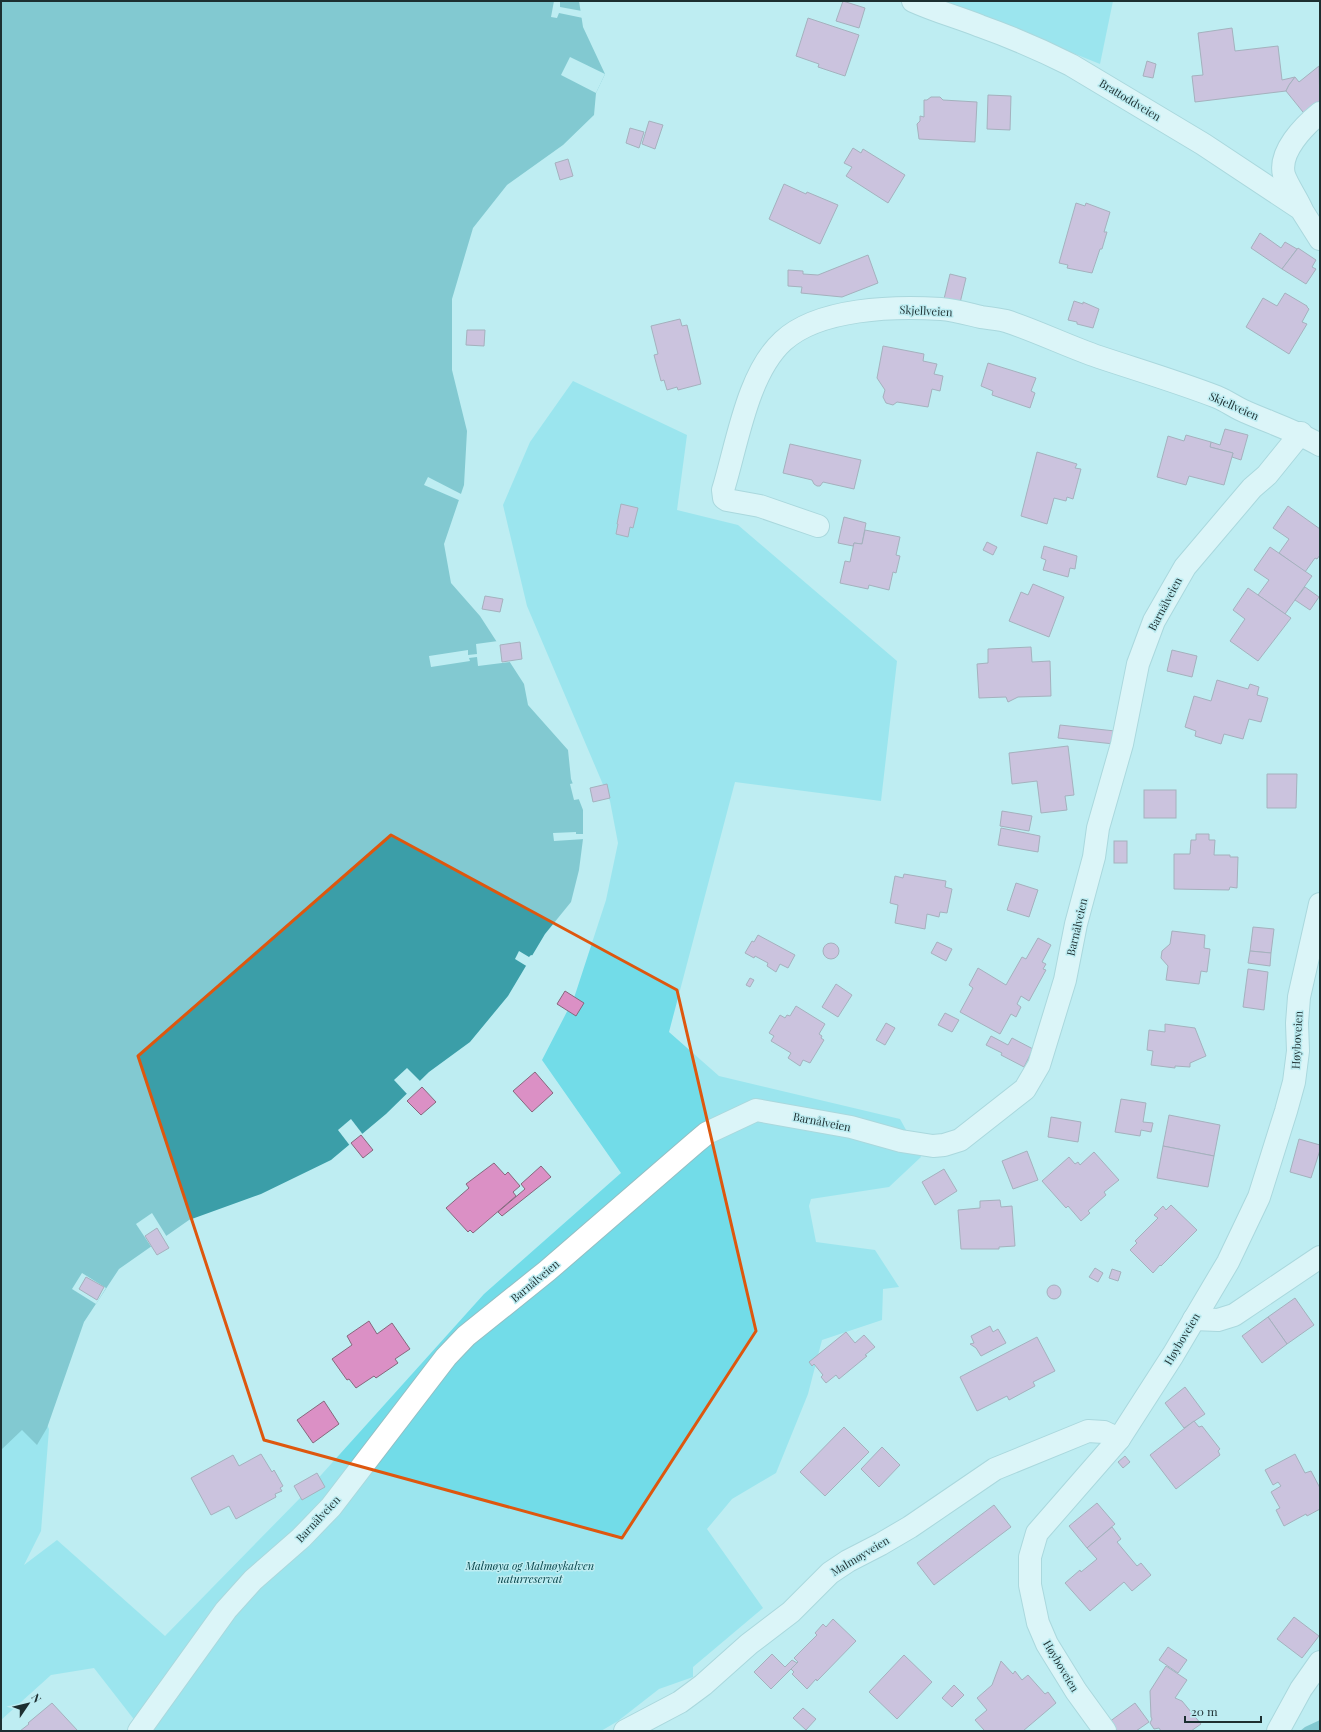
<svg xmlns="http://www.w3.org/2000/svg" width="1321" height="1732" font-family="'Playfair Display',serif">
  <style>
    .green { fill: #72dce8 }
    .water { fill: #3b9ea8 }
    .pier { fill: #beedf2 }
    .building { fill: #db90c5; stroke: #86687d }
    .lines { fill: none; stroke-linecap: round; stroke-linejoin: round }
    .minor-casing { stroke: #92bfc4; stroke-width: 24 }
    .minor { stroke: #fff; stroke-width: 22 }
    .marked { fill: none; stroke: #de570e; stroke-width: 3; stroke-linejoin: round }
    .labels { text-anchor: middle; stroke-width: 3; stroke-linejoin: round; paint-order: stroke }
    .street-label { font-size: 11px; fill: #1d2f31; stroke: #beedf2 }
    .park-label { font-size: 11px; font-style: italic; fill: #07444a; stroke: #beedf2 }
  </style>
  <rect width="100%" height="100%" fill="#beedf2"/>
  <g class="green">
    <path d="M 943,1 L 1113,1 L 1100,64 Z"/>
    <path d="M 573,381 L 687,435 L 677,510 L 738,525 L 897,661 L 881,801 L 735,782 L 669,1032 L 719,1076 L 900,1119 L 921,1157 L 889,1187 L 811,1199 L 809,1206 L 816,1242 L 875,1250 L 899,1287 L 883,1289 L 882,1320 L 822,1340 L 808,1394 L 776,1473 L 732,1499 L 707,1529 L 763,1608 L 693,1667 L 693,1677 L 659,1689 L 618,1721 L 601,1731 L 143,1731 L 94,1668 L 51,1675 L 1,1720 L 1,1333 L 49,1429 L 41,1531 L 24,1565 L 57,1540 L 165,1636 L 304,1494 L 484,1294 L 621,1173 L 542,1060 L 574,998 L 606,900 L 618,843 L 610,801 L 527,606 L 503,505 L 530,442 Z"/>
  </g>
  <g class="water">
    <path d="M 1,1 L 579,1 L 583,27 L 605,74 L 596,93 L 594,115 L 563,145 L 507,185 L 473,228 L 452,299 L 452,370 L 467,431 L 464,485 L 444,544 L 451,583 L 480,616 L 524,684 L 528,705 L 568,750 L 571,779 L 583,810 L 583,839 L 579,870 L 571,902 L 545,934 L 508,996 L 470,1042 L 429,1072 L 386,1114 L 331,1160 L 261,1194 L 189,1220 L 119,1269 L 84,1322 L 47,1428 L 37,1445 L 22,1430 L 1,1450 Z"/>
    <path d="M 1320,1720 L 1320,1731 L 1300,1731 L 1305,1727 Z"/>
  </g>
  <g class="pier">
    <path d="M 554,1 L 560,1 L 560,7 L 582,11 L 583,18 L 559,13 L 557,18 L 551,17 Z"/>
    <path d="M 570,57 L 605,74 L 596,93 L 561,75 Z"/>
    <path d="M 428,477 L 463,495 L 461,501 L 424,485 Z"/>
    <path d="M 498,641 L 510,662 L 478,666 L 477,657 L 469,658 L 470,661 L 431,667 L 429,656 L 468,650 L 468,655 L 477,654 L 476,644 Z"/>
    <path d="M 574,783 L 580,799 L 574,800 L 570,784 Z"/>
    <path d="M 576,832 L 576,834 L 585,834 L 585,839 L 554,841 L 553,833 Z"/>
    <path d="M 519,951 L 529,957 L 531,955 L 534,956 L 528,967 L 515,959 Z"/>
    <path d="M 407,1068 L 421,1082 L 408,1095 L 394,1080 Z"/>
    <path d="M 351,1119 L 364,1136 L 351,1147 L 338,1130 Z"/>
    <path d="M 152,1213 L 167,1237 L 152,1248 L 136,1224 Z"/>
    <path d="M 82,1273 L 106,1288 L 96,1304 L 72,1289 Z"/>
  </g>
  <g class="building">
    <path d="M 843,1 L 865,8 L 859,28 L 836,21 Z"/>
    <path d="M 808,18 L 859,35 L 845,76 L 818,67 L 819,64 L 796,56 Z"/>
    <path d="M 1232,28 L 1235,51 L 1278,46 L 1282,80 L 1295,77 L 1289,85 L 1286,91 L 1195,102 L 1192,76 L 1203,75 L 1198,33 Z"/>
    <path d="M 1147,61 L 1156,64 L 1153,78 L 1143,76 Z"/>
    <path d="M 1319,66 L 1320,105 L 1307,117 L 1286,91 L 1289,85 L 1295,77 L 1299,82 Z"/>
    <path d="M 988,95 L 1011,96 L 1010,130 L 987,129 Z"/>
    <path d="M 931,97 L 940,97 L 943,100 L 977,102 L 975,142 L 919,139 L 917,124 L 920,121 L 920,116 L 924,117 L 924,100 L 927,100 Z"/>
    <path d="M 649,121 L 663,125 L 655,149 L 642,144 Z"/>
    <path d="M 630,128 L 644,132 L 639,148 L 626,143 Z"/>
    <path d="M 853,148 L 861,153 L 863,149 L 905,175 L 888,203 L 846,176 L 852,167 L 844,163 Z"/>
    <path d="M 568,159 L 573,176 L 560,180 L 555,163 Z"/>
    <path d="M 784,184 L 806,194 L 807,192 L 838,205 L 820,244 L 769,219 Z"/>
    <path d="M 1076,203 L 1085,206 L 1086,203 L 1110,212 L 1104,232 L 1107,232 L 1102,249 L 1100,249 L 1092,273 L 1067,268 L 1068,265 L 1059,263 Z"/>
    <path d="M 1260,233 L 1281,248 L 1285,242 L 1297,249 L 1282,269 L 1251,248 Z"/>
    <path d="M 1298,248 L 1316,260 L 1312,267 L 1316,269 L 1306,284 L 1282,269 Z"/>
    <path d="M 868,255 L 878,283 L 842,297 L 801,293 L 802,287 L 788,286 L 788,270 L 803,271 L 803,274 L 818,275 Z"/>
    <path d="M 950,274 L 966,278 L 960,303 L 944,299 Z"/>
    <path d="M 1285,293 L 1307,306 L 1307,307 L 1309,309 L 1302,322 L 1307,324 L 1289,354 L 1246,327 L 1263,298 L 1277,306 Z"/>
    <path d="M 1074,301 L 1083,304 L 1083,302 L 1099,309 L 1093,328 L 1077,324 L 1077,322 L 1068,320 Z"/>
    <path d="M 680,319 L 682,326 L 687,325 L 701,384 L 678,390 L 677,387 L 667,390 L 664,380 L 661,381 L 654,355 L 658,354 L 651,326 Z"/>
    <path d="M 467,330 L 485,330 L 484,346 L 466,345 Z"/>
    <path d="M 883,346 L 924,354 L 923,361 L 937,364 L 934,374 L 943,376 L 940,391 L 932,389 L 928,407 L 897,402 L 893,405 L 886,403 L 883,397 L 885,390 L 877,378 Z"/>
    <path d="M 988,363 L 1036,378 L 1031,391 L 1035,393 L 1030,408 L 992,395 L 993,391 L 981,386 Z"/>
    <path d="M 1225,429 L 1248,435 L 1241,460 L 1232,457 L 1233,453 L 1210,447 L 1211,442 L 1220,445 Z"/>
    <path d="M 1186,435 L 1211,442 L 1210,447 L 1233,453 L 1224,485 L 1189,476 L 1186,485 L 1157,477 L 1168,436 L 1184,441 Z"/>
    <path d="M 790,444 L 861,460 L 854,489 L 823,482 L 820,486 L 817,486 L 814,484 L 812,480 L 783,473 Z"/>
    <path d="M 1037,452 L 1077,464 L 1075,468 L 1081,469 L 1073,499 L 1067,497 L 1066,501 L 1054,498 L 1047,524 L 1021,516 Z"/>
    <path d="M 621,504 L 638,508 L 633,528 L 630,527 L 628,537 L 616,534 L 618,524 L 617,524 Z"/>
    <path d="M 1288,506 L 1320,529 L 1320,555 L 1317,559 L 1315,558 L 1305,572 L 1279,553 L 1289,539 L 1273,528 Z"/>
    <path d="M 844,517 L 866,523 L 862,544 L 854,543 L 853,546 L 838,543 Z"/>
    <path d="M 865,530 L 900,537 L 896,555 L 900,556 L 896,573 L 893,572 L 889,590 L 869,585 L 868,589 L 840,583 L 845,561 L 850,562 L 854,543 L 862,544 Z"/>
    <path d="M 987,542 L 997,547 L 993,555 L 983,550 Z"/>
    <path d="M 1044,546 L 1077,556 L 1075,569 L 1070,568 L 1068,577 L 1043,570 L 1046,560 L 1041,558 Z"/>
    <path d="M 1270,547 L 1312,576 L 1285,614 L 1258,595 L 1269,580 L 1254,570 Z"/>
    <path d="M 1033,584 L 1064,597 L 1049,637 L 1009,621 L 1021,592 L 1028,595 Z"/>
    <path d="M 1305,587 L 1319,597 L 1310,610 L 1295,600 Z"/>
    <path d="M 1248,588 L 1291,618 L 1258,661 L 1230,641 L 1245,619 L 1233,610 Z"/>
    <path d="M 485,596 L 503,599 L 500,612 L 482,609 Z"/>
    <path d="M 520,642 L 522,659 L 502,662 L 500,645 Z"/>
    <path d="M 1031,647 L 1032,662 L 1050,661 L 1051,696 L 1018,697 L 1008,702 L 1006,697 L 979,698 L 977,664 L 988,663 L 988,649 Z"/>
    <path d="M 1172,650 L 1197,656 L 1192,677 L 1167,671 Z"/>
    <path d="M 1217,680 L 1248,689 L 1250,684 L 1259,687 L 1257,695 L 1268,698 L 1261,722 L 1249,719 L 1243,739 L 1224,734 L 1221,744 L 1195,736 L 1196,731 L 1185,727 L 1194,696 L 1211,701 Z"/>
    <path d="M 1060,725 L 1115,731 L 1114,744 L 1058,738 Z"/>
    <path d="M 1068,746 L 1074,795 L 1065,796 L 1067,810 L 1041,813 L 1037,781 L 1012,784 L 1009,753 Z"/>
    <path d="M 1267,774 L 1297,774 L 1296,808 L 1267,808 Z"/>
    <path d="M 607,784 L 610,798 L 593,802 L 590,788 Z"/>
    <rect x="1144" y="790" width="32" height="28"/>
    <path d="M 1002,811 L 1032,816 L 1029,831 L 1000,826 Z"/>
    <path d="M 1001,828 L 1040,836 L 1038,852 L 998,845 Z"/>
    <path d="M 1196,834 L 1209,834 L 1209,840 L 1215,840 L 1214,855 L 1230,855 L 1230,857 L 1238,857 L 1237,888 L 1230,887 L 1229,890 L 1174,889 L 1174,854 L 1190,854 L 1191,840 L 1196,840 Z"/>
    <rect x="1114" y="841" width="13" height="22"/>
    <path d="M 904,874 L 946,881 L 945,887 L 952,889 L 947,913 L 940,912 L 939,917 L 927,914 L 925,929 L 895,923 L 898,905 L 890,903 L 895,876 L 903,878 Z"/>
    <path d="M 1016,883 L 1038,890 L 1029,917 L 1007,910 Z"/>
    <path d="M 1253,927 L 1274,929 L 1271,953 L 1250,951 Z"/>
    <path d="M 1172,931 L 1205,935 L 1204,948 L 1210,949 L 1207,972 L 1201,971 L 1199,984 L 1166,980 L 1168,966 L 1161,958 L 1162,951 L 1170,944 Z"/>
    <path d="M 758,935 L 795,955 L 788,968 L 780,964 L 776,972 L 767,966 L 768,963 L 755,956 L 754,958 L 745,953 L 752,941 L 754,942 Z"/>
    <path d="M 1038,938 L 1051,945 L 1042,962 L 1046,964 L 1043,969 L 1046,970 L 1029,1001 L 1021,996 L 1017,1004 L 1021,1007 L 1016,1017 L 1011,1014 L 1000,1034 L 960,1012 L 973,988 L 969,985 L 978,968 L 1006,985 L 1022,957 L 1026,959 Z"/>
    <path d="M 937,942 L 952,949 L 946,961 L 931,953 Z"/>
    <circle cx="831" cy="951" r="8"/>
    <path d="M 1250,951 L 1271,953 L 1270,966 L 1248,963 Z"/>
    <path d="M 1248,969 L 1268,972 L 1264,1010 L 1243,1007 Z"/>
    <path d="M 750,978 L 754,980 L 750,987 L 746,985 Z"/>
    <path d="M 836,984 L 852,995 L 838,1017 L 822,1007 Z"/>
    <path d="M 565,991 L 584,1003 L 576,1016 L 557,1004 Z"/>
    <path d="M 796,1006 L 825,1024 L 819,1034 L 822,1036 L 821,1038 L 824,1040 L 810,1063 L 803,1060 L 800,1066 L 788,1058 L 791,1053 L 771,1041 L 774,1036 L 769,1033 L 780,1015 L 785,1018 L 787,1015 L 790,1016 Z"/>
    <path d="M 945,1013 L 959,1020 L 952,1032 L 938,1025 Z"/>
    <path d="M 886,1023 L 895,1028 L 885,1045 L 876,1040 Z"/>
    <path d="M 1165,1024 L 1195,1028 L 1206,1056 L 1190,1063 L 1190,1067 L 1175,1066 L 1175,1068 L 1151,1065 L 1153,1051 L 1147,1050 L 1149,1030 L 1165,1032 Z"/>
    <path d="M 991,1036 L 1008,1045 L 1012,1038 L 1033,1049 L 1024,1067 L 1001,1055 L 1002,1053 L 986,1045 Z"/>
    <path d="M 535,1072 L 553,1093 L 532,1112 L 513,1091 Z"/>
    <path d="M 422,1087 L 436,1102 L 421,1115 L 407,1101 Z"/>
    <path d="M 1121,1099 L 1146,1103 L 1143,1122 L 1153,1123 L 1151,1132 L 1141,1130 L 1140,1136 L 1115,1132 Z"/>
    <path d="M 1169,1115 L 1220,1125 L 1214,1156 L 1163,1146 Z"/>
    <path d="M 1051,1117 L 1081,1122 L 1078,1142 L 1048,1137 Z"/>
    <path d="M 361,1135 L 373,1150 L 363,1158 L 351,1143 Z"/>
    <path d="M 1299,1139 L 1320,1145 L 1320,1150 L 1311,1178 L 1290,1172 Z"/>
    <path d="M 1163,1146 L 1214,1156 L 1208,1187 L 1157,1178 Z"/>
    <path d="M 1027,1151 L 1038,1180 L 1013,1189 L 1002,1161 Z"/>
    <path d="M 1094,1152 L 1119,1180 L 1104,1192 L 1106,1195 L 1088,1211 L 1090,1213 L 1081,1221 L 1068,1206 L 1066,1208 L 1042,1181 L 1069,1157 L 1075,1164 L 1078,1162 L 1080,1165 Z"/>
    <path d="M 494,1163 L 505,1175 L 508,1172 L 520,1186 L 513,1192 L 516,1196 L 473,1233 L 470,1230 L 468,1232 L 446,1208 L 469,1188 L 466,1184 Z"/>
    <path d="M 541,1166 L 551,1177 L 502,1216 L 498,1212 L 525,1189 L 521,1184 Z"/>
    <path d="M 944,1169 L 957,1191 L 935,1205 L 922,1182 Z"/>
    <path d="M 1000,1200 L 1001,1207 L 1012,1206 L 1015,1246 L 999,1247 L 999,1249 L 961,1249 L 958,1210 L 980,1208 L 980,1201 Z"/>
    <path d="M 1171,1205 L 1197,1230 L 1161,1266 L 1160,1265 L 1153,1273 L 1130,1250 L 1137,1243 L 1135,1241 L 1158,1218 L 1154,1215 L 1163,1206 L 1166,1210 Z"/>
    <path d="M 157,1228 L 169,1248 L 157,1255 L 145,1236 Z"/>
    <path d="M 1095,1268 L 1103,1273 L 1098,1282 L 1089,1277 Z"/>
    <path d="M 1112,1269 L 1121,1272 L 1118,1281 L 1109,1278 Z"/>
    <path d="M 86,1277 L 104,1287 L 97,1300 L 79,1289 Z"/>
    <circle cx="1054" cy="1292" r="7"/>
    <path d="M 1295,1298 L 1314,1325 L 1287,1344 L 1268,1317 Z"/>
    <path d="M 1268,1317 L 1287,1344 L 1262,1363 L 1242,1336 Z"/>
    <path d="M 369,1321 L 377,1334 L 392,1323 L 410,1349 L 395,1359 L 398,1363 L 376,1378 L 374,1376 L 356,1388 L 349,1379 L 347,1380 L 332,1359 L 352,1345 L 347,1336 Z"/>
    <path d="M 990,1326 L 993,1332 L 998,1329 L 1006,1343 L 981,1356 L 976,1348 L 970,1344 L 974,1343 L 971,1336 Z"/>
    <path d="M 846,1332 L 855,1343 L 864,1335 L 875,1347 L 865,1355 L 867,1356 L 839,1379 L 836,1375 L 826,1383 L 821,1377 L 823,1375 L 814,1364 L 812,1366 L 809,1362 Z"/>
    <path d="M 1037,1337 L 1055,1371 L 1033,1382 L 1035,1386 L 1009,1400 L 1007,1396 L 977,1411 L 960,1377 Z"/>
    <path d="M 1185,1387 L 1205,1414 L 1184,1428 L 1165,1403 Z"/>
    <path d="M 324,1401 L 339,1424 L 313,1443 L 297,1420 Z"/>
    <path d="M 1194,1421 L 1199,1427 L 1202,1426 L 1220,1449 L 1218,1451 L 1220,1455 L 1176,1489 L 1150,1455 Z"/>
    <path d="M 844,1427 L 869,1452 L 825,1496 L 800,1472 Z"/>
    <path d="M 882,1447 L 900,1465 L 879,1487 L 861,1469 Z"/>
    <path d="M 261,1454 L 272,1472 L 274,1470 L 283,1486 L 280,1488 L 282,1491 L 275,1494 L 276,1497 L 236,1519 L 229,1506 L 211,1515 L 191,1478 L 233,1455 L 239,1466 Z"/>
    <path d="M 1295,1454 L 1305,1473 L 1311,1471 L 1320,1488 L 1320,1509 L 1307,1516 L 1306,1514 L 1284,1526 L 1276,1510 L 1280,1508 L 1271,1492 L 1281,1486 L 1278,1482 L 1273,1485 L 1265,1470 Z"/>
    <path d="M 1125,1456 L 1130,1462 L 1123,1468 L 1118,1462 Z"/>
    <path d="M 317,1473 L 325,1487 L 302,1500 L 294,1486 Z"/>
    <path d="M 1097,1503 L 1115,1524 L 1087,1548 L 1069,1526 Z"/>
    <path d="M 994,1505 L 1011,1527 L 934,1585 L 917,1563 Z"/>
    <path d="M 1112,1527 L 1121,1539 L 1117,1542 L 1137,1566 L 1141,1563 L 1151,1575 L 1132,1591 L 1124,1582 L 1090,1611 L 1065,1583 L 1080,1570 L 1081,1572 L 1097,1559 L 1087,1548 Z"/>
    <path d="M 1294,1617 L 1319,1636 L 1302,1658 L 1277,1639 Z"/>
    <path d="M 833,1619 L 856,1641 L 820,1678 L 817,1681 L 816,1679 L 807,1689 L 792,1674 L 794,1672 L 791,1669 L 798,1662 L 794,1658 L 817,1635 L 815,1633 L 823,1624 L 826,1627 Z"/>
    <path d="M 1168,1647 L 1187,1660 L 1178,1673 L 1159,1660 Z"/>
    <path d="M 772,1654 L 785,1667 L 792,1660 L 797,1663 L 771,1689 L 754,1672 Z"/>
    <path d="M 904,1655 L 932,1682 L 897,1719 L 869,1692 Z"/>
    <path d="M 1001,1661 L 1013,1674 L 1015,1671 L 1022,1680 L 1028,1675 L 1045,1694 L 1048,1692 L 1056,1703 L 1023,1731 L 983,1731 L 984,1730 L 975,1720 L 987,1710 L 977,1698 L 992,1685 Z"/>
    <path d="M 1166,1666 L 1187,1680 L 1175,1698 L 1182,1701 L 1201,1724 L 1191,1731 L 1161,1731 L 1159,1728 L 1154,1729 L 1150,1723 L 1152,1719 L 1151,1717 L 1150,1691 Z"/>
    <path d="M 954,1685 L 964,1695 L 952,1707 L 942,1698 Z"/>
    <path d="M 52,1703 L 78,1731 L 20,1731 L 29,1724 L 28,1723 Z"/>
    <path d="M 1135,1703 L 1149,1722 L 1136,1731 L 1116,1731 L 1109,1722 Z"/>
    <path d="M 803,1708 L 816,1719 L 806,1730 L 793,1718 Z"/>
  </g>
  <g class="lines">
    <defs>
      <g id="minor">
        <path d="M 913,1 C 935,11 957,17 980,26 C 1011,37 1041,50 1071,65 L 1203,144 L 1301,209 L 1320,239"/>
        <path d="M 1301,208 C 1296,197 1288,186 1284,175 C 1278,152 1304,126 1320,113"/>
        <path d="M 818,526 L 760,506 L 727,500 L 724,498 L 723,490 C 737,445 747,374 783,341 C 819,308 894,306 941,309 C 954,310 968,314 981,317 C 989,318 998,319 1006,321 C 1037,331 1067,346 1099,357 C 1138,370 1178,382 1217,397 C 1227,401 1236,408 1246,412 C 1271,423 1296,431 1320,445"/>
        <path d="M 1194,1319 L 1218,1320 L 1234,1315 L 1320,1257"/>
        <path d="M 139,1731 L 226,1610 L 253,1580 L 301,1538 L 331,1507 L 446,1357 L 466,1336 L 547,1271 L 695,1143 L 707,1133 L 756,1110 L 851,1127 L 901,1141 L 933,1146 L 944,1145 L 960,1140 L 1025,1089 L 1039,1065 L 1065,980 L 1076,924 L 1094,857 L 1098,828 L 1122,744 L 1138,664 L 1154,621 L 1185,567 L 1252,488 L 1267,475 L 1301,433"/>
        <path d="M 625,1731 L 680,1702 L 703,1685 L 749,1644 L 791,1612 L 830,1573 L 848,1561 L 881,1544 L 910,1527 L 995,1469 L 1088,1431 L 1104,1432 L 1119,1439"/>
        <path d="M 1105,1731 L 1076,1691 L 1047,1644 L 1038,1623 L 1030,1585 L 1030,1557 L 1037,1533 L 1119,1439 L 1173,1355 L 1228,1262 L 1259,1197 L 1286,1111 L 1294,1082 L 1298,1051 L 1297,1023 L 1299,997 L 1320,904"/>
        <path d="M 1278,1731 L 1301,1689 L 1320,1662"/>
      </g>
    </defs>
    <use href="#minor" class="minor-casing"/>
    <use href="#minor" class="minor"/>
  </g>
  <path d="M0 0H1321V1732H0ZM 391,835 L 677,990 L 756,1331 L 622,1538 L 264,1440 L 138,1056 Z" fill="#beedf2" fill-opacity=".55" fill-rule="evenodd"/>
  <path class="marked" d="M 391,835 L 677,990 L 756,1331 L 622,1538 L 264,1440 L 138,1056 Z"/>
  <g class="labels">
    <g class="street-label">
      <text transform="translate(1130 100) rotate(31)" y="4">Brattoddveien</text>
      <text transform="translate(926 311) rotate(3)" y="4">Skjellveien</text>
      <text transform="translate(1234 406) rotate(24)" y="4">Skjellveien</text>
      <text transform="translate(1165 604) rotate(-62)" y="4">Barnålveien</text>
      <text transform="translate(1077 927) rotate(-77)" y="4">Barnålveien</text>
      <text transform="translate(1297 1040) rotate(-87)" y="4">Høyboveien</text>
      <text transform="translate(822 1122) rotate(11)" y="4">Barnålveien</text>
      <text transform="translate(535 1281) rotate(-40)" y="4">Barnålveien</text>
      <text transform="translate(1182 1339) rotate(-59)" y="4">Høyboveien</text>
      <text transform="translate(318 1519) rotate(-47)" y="4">Barnålveien</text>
      <text transform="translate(860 1556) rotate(-31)" y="4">Malmøyveien</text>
      <text transform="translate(1061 1666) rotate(59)" y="4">Høyboveien</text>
    </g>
    <g class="park-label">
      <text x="530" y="1570">Malmøya og Malmøykalven<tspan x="530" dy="13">naturreservat</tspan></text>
    </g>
  </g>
  <rect width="1321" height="1732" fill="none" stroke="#1d2f31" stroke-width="4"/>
  <g transform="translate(28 1704) rotate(55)" stroke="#beedf2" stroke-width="3" paint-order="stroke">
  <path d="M0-3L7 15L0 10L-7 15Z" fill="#1d2f31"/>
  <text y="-6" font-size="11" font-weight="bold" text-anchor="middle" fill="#1d2f31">N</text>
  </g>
  <path d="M1185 1716v6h76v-6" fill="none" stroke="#1d2f31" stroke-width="2"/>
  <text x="1191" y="1716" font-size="12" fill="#1d2f31" stroke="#beedf2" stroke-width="3" paint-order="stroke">20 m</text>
</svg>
